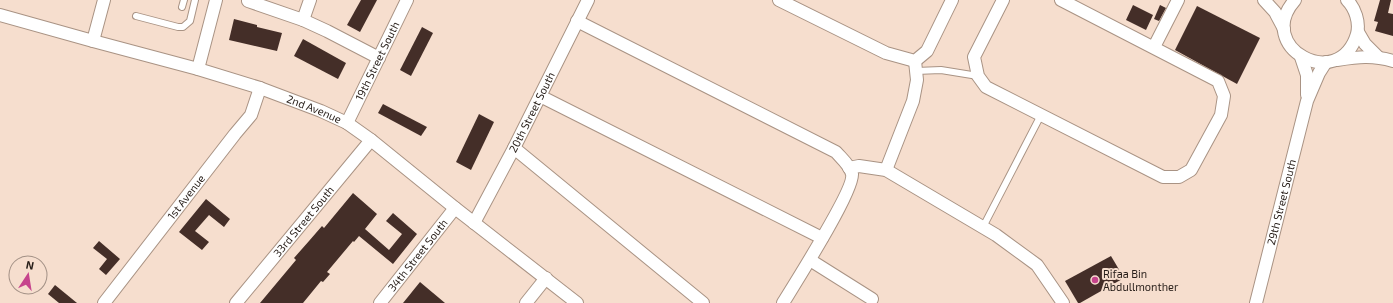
<svg xmlns="http://www.w3.org/2000/svg" width="1393" height="303" font-family="'Exo 2',sans-serif">
  <style>
    .building { fill: #442e28 }
    .lines { fill: none; stroke-linecap: round; stroke-linejoin: round }
    .service-casing { stroke: #a99384; stroke-width: 8 }
    .minor-casing { stroke: #a99384; stroke-width: 14 }
    .service { stroke: #fff; stroke-width: 6 }
    .minor { stroke: #fff; stroke-width: 12 }
    .poi-dot { fill: #c6448c; stroke: #f6dece; stroke-width: 1.5 }
    .labels { text-anchor: middle; stroke-width: 4; stroke-linejoin: round; paint-order: stroke }
    .street-label { font-size: 11px; fill: #271e19; stroke: #f6dece }
    .poi-label { font-size: 11px; fill: #271e19; stroke: #f6dece; text-anchor: start }
  </style>
  <rect width="100%" height="100%" fill="#f6dece"/>
  <g class="building">
    <path d="M 361,0 L 377,0 L 360,32 L 347,25 Z"/>
    <path d="M 1380,0 L 1391,0 L 1388,13 L 1393,14 L 1393,36 L 1375,31 L 1378,22 L 1374,21 Z"/>
    <path d="M 1133,5 L 1153,15 L 1146,30 L 1126,20 Z"/>
    <path d="M 1160,5 L 1166,8 L 1159,21 L 1154,19 Z"/>
    <path d="M 1197,6 L 1260,38 L 1237,84 L 1175,50 Z"/>
    <path d="M 234,19 L 257,25 L 257,27 L 282,33 L 277,51 L 229,40 Z"/>
    <path d="M 422,27 L 433,33 L 411,76 L 400,70 Z"/>
    <path d="M 303,39 L 346,63 L 338,79 L 294,56 Z"/>
    <path d="M 383,104 L 427,127 L 421,136 L 378,113 Z"/>
    <path d="M 479,114 L 494,122 L 471,170 L 456,162 Z"/>
    <path d="M 353,193 L 377,214 L 365,229 L 389,250 L 402,234 L 386,221 L 393,213 L 417,234 L 393,264 L 359,236 L 354,242 L 353,241 L 327,272 L 330,274 L 323,282 L 321,281 L 303,303 L 260,303 L 296,260 L 294,258 L 309,241 L 322,226 L 324,228 Z"/>
    <path d="M 206,199 L 230,219 L 224,227 L 209,215 L 195,231 L 209,242 L 202,250 L 179,232 Z"/>
    <path d="M 99,241 L 120,259 L 106,275 L 99,269 L 107,259 L 93,248 Z"/>
    <path d="M 1111,256 L 1124,278 L 1080,303 L 1078,303 L 1065,281 Z"/>
    <path d="M 420,282 L 445,303 L 403,303 Z"/>
    <path d="M 55,285 L 77,303 L 59,303 L 48,294 Z"/>
  </g>
  <g class="lines">
    <defs>
      <g id="service">
        <path d="M 182,7 L 184,0"/>
        <path d="M 136,16 L 178,27 L 183,27 L 190,21 L 195,0"/>
        <path d="M 916,71 L 941,70 L 978,76"/>
        <path d="M 983,227 L 1041,115"/>
      </g>
      <g id="minor">
        <path d="M 779,0 L 886,53 L 915,61 L 927,51 L 952,0"/>
        <path d="M 1003,0 L 974,57 L 978,76 L 986,87 L 1163,177 L 1179,177 L 1191,170 L 1221,115 L 1224,96 L 1218,81 L 1061,0"/>
        <path d="M 1264,0 L 1275,12 L 1284,29"/>
        <path d="M 1295,0 C 1253,47 1339,94 1357,34 C 1360,22 1355,8 1347,0"/>
        <path d="M 248,1 L 303,20 L 327,31 L 379,58"/>
        <path id="s1" d="M 0,15 L 93,41 L 198,69 L 260,88 L 321,111 L 347,123 L 371,140 L 455,208 L 577,303"/>
        <path d="M 303,20 L 310,0"/>
        <path d="M 577,21 L 836,152 C 841,158 850,165 852,174 C 855,189 794,285 783,303"/>
        <path d="M 1358,32 L 1365,44 L 1378,57"/>
        <path d="M 93,41 L 104,0"/>
        <path d="M 1154,47 L 1178,0"/>
        <path d="M 1301,57 L 1307,75 L 1307,95"/>
        <path d="M 1337,60 C 1358,57 1372,55 1393,61"/>
        <path d="M 198,69 L 216,0"/>
        <path d="M 540,96 L 822,238"/>
        <path id="s2" d="M 347,123 L 407,0"/>
        <path d="M 514,148 L 703,303"/>
        <path d="M 849,168 L 859,166 L 886,170 L 996,235 L 1037,265 L 1063,303"/>
        <path d="M 886,170 L 913,101 L 917,80 L 915,61"/>
        <path id="s3" d="M 474,223 L 514,148 L 588,0"/>
        <path d="M 810,260 L 872,299"/>
        <path id="s4" d="M 104,303 L 235,134 L 251,115 L 260,88"/>
        <path id="s5" d="M 236,303 L 371,140"/>
        <path id="s6" d="M 380,303 L 455,208"/>
        <path d="M 526,303 L 546,278"/>
        <path id="s7" d="M 1256,303 L 1307,101 L 1319,73 L 1326,62"/>
      </g>
    </defs>
    <use href="#service" class="service-casing"/>
    <use href="#minor" class="minor-casing"/>
    <use href="#service" class="service"/>
    <use href="#minor" class="minor"/>
  </g>
  <circle class="poi-dot" cx="1095" cy="280" r="4"/>
  <g class="labels">
    <g class="street-label">
      <text dy="4" stroke="none"><textPath href="#s2" startOffset="69">19th Street South</textPath></text>
      <text dy="4" stroke="none"><textPath href="#s1" startOffset="328">2nd Avenue</textPath></text>
      <text dy="4" stroke="none"><textPath href="#s3" startOffset="125">20th Street South</textPath></text>
      <text dy="4" stroke="none"><textPath href="#s4" startOffset="134">1st Avenue</textPath></text>
      <text dy="4" stroke="none"><textPath href="#s7" startOffset="104">29th Street South</textPath></text>
      <text dy="4" stroke="none"><textPath href="#s5" startOffset="106">33rd Street South</textPath></text>
      <text dy="4" stroke="none"><textPath href="#s6" startOffset="61">34th Street South</textPath></text>
    </g>
    <g class="poi-label">
      <text x="1103" y="278">Rifaa Bin<tspan x="1103" dy="13">Abdullmonther</tspan></text>
    </g>
  </g>
  <g transform="translate(28 275) rotate(12)"><circle r="19" fill="#f6dece" stroke="#a39186"/>
  <path d="M0-3L7 15L0 10L-7 15Z" fill="#c6448c"/>
  <text y="-6" font-size="11" font-weight="bold" text-anchor="middle" fill="#271e19">N</text>
  </g>
</svg>
